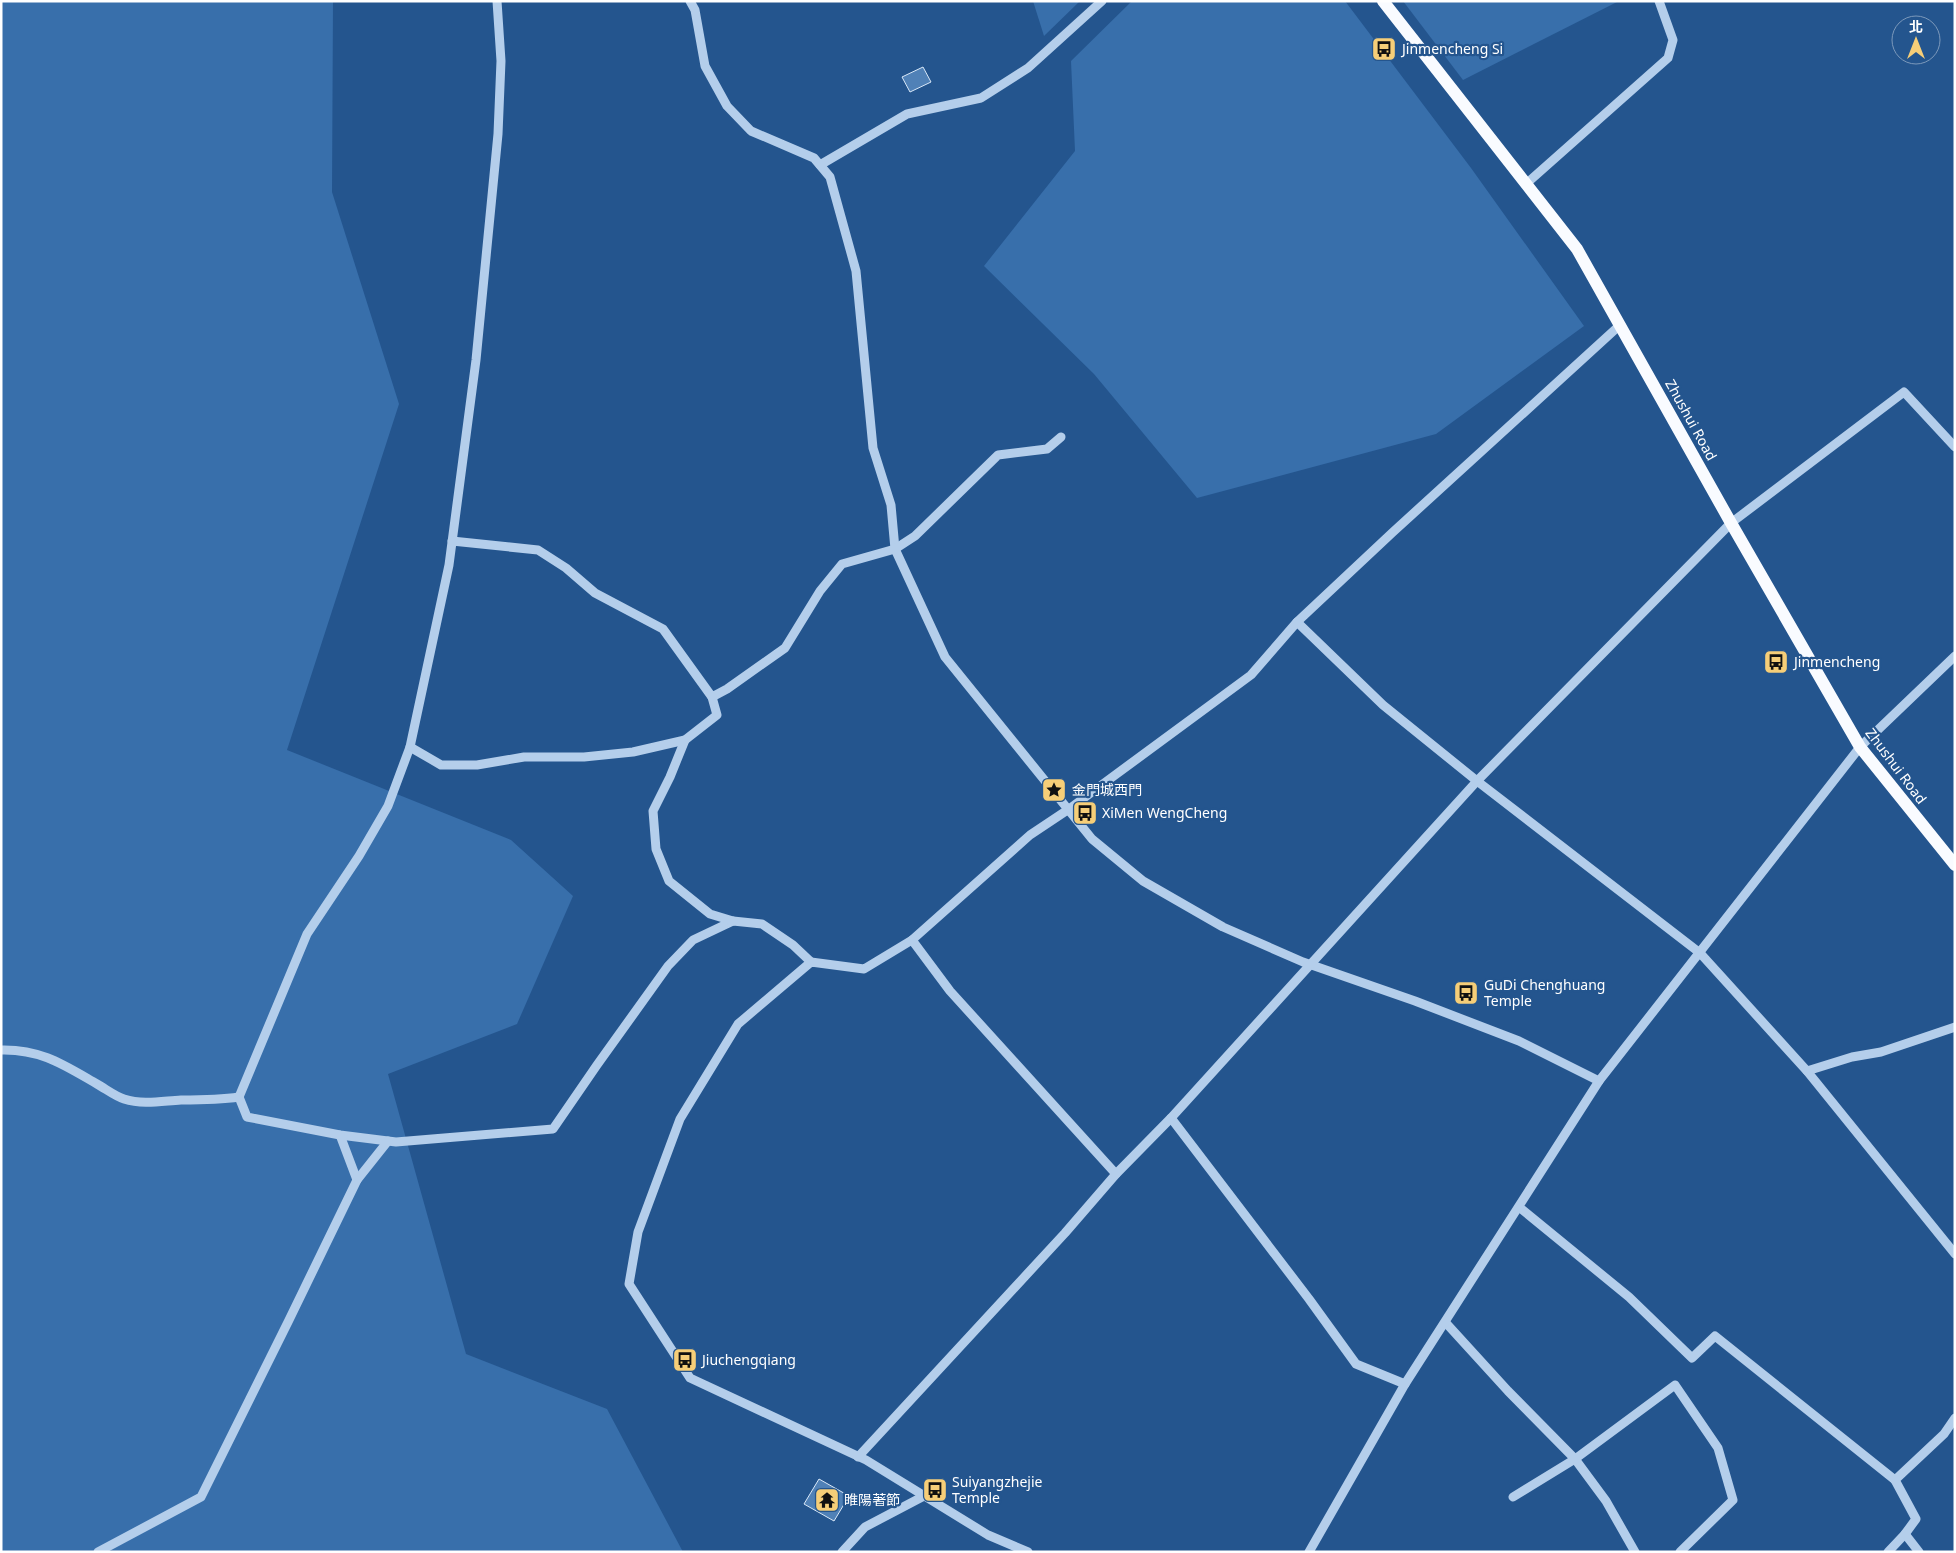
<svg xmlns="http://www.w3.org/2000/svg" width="1956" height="1553" font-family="'Noto Sans','Noto Sans TC',sans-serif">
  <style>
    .green { fill: #386fab }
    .building { fill: #5081b7; stroke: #d9e8f8 }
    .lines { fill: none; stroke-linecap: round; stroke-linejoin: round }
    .minor { stroke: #b4ceeb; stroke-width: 9 }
    .major { stroke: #f9fbff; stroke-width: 12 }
    .labels { text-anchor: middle; stroke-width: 4.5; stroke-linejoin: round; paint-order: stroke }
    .poi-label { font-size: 14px; fill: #fff; stroke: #24558e; text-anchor: start }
    .street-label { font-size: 14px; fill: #fff; stroke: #24558e }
  </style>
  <rect width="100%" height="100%" fill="#24558e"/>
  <g class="green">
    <path d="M 1,1 L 333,1 L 332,192 L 399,404 L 287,750 L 511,840 L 573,896 L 517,1024 L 388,1074 L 466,1354 L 607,1409 L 683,1552 L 1,1552 Z"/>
    <path d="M 1033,1 L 1080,1 L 1044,36 Z"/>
    <path d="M 1132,1 L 1345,1 L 1471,168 L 1584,326 L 1436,434 L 1197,498 L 1094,374 L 984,266 L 1075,151 L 1071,61 Z"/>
    <path d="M 1403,1 L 1619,1 L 1463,80 Z"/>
  </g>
  <g class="building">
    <path d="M 923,67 L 931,82 L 910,92 L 902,77 Z"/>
    <path d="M 819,1479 L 849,1496 L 834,1521 L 804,1504 Z"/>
  </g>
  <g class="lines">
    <g class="minor">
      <path d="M 497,1 L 501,61 L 498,134 L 476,360 L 449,565 L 410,747 L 388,806 L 359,856 L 307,934 L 239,1097 L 247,1117 L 340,1135 L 396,1142 L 553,1129 L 597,1065 L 668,966 L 693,940 L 733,921 L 762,924 L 793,945 L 811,962"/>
      <path d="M 690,1 L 695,10 L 705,66 L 727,106 L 751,131 L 814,158 L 830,177 L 856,271 L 873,448 L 891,505 L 895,549 L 945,657 L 1092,839 L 1143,881 L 1223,927 L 1303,962 L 1415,1001 L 1519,1041 L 1599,1081"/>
      <path d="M 820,165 L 907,114 L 981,98 L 1028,68 L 1102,1"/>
      <path d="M 1526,184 L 1668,58 L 1673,40 L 1659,1"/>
      <path d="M 452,541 L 538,550 L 566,568 L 595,593 L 663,629 L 712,697 L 727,689 L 785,648 L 820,591 L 842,564 L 895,549 L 915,536 L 998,455 L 1047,449 L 1061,437"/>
      <path d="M 1297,622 L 1383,705 L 1477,781 L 1700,953 L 1807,1071 L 1955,1254"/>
      <path d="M 685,740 L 670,777 L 653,811 L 656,849 L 669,881 L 710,914 L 733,921"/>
      <path d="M 410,747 L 441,765 L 477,765 L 524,757 L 584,757 L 633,752 L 685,740 L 717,715 L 712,697"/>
      <path d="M 912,940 L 950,991 L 1116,1174"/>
      <path d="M 1,1050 C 41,1049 64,1065 97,1084 C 106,1089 115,1096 124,1099 C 143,1105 162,1101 181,1100 C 201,1100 219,1100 239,1097"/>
      <path d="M 1807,1071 L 1852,1057 L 1881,1052 L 1955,1027"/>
      <path d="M 1171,1118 L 1309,1299 L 1356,1364 L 1405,1384"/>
      <path d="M 357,1180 L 388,1141"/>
      <path d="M 1519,1207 L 1629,1297 L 1692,1358 L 1715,1336 L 1895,1480"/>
      <path d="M 1446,1323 L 1508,1391 L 1575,1459 L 1606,1501 L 1635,1552"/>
      <path d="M 858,1457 L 1065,1233 L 1116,1174 L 1171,1118 L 1477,781 L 1731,523 L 1904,392 L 1955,447"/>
      <path d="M 1513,1497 L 1575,1459 L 1675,1385 L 1718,1448 L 1733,1500 L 1680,1552"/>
      <path d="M 1905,1534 L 1919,1552"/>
      <path d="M 98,1552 L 201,1497 L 289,1320 L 357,1180 L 340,1135"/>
      <path d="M 842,1552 L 865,1527 L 924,1496"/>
      <path d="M 1028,1552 L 988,1535 L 866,1460 L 690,1378 L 629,1284 L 638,1232 L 680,1119 L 738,1024 L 811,962 L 864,969 L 912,940 L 1030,835 L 1069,809 L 1251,675 L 1297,622 L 1393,532 L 1620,325"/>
      <path d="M 1309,1552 L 1405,1384 L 1599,1081 L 1860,747 L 1955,656"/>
      <path d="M 1888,1552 L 1905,1534 L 1916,1519 L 1895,1480 L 1944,1434 L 1955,1418"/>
    </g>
    <path class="major" d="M 1383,1 L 1577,249 L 1731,523 L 1860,747 L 1955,865"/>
  </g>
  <defs>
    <symbol id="bus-square" viewBox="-11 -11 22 22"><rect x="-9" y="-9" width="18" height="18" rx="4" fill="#f6ce78" stroke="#24558e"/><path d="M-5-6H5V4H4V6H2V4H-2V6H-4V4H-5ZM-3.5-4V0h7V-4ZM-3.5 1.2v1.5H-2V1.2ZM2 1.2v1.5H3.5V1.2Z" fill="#111"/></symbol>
    <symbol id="sight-square" viewBox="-11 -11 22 22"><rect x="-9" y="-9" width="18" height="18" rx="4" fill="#f6ce78" stroke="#24558e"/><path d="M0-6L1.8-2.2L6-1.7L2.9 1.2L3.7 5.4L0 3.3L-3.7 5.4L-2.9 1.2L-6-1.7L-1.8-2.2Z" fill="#111"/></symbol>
    <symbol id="temple-square" viewBox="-11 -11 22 22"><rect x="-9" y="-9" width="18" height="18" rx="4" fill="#f6ce78" stroke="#24558e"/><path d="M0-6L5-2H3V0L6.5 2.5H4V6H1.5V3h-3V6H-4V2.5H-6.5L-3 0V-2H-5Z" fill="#111"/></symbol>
  </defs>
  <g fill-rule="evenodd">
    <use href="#bus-square" x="1370" y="35" width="28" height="28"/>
    <use href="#bus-square" x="1762" y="648" width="28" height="28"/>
    <use href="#sight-square" x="1040" y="776" width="28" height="28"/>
    <use href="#bus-square" x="1071" y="799" width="28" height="28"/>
    <use href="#bus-square" x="1452" y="979" width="28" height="28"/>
    <use href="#bus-square" x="671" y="1346" width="28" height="28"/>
    <use href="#bus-square" x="921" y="1476" width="28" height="28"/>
    <use href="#temple-square" x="813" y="1486" width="28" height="28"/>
  </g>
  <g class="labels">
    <g class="poi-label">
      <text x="1402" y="54">Jinmencheng Si</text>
      <text x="1794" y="667">Jinmencheng</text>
      <text x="1072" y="795">金門城西門</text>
      <text x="1102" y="818">XiMen WengCheng</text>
      <text x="1484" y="990">GuDi Chenghuang<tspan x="1484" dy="16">Temple</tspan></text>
      <text x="702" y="1365">Jiuchengqiang</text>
      <text x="952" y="1487">Suiyangzhejie<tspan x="952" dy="16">Temple</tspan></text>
      <text x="844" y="1505">睢陽著節</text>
    </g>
    <g class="street-label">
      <text transform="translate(1691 420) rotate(61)" y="5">Zhushui Road</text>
      <text transform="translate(1896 766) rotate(53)" y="5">Zhushui Road</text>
    </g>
  </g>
  <rect width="1956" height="1553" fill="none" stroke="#ffffff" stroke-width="5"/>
  <g transform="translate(1916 40)"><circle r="24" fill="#24558e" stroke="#7c99bb"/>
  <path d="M0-4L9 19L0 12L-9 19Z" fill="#f6ce78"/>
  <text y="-8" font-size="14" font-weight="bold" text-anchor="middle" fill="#ffffff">北</text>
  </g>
</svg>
